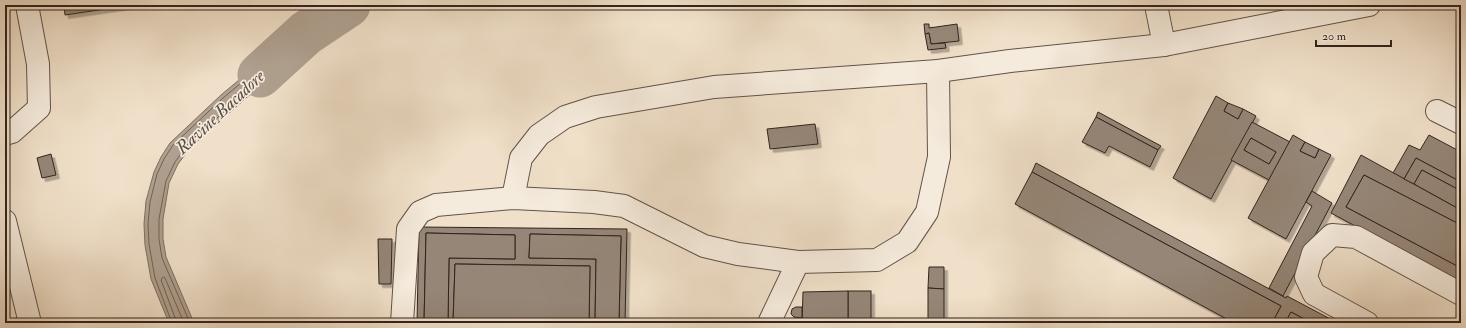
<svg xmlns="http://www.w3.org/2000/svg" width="1466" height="328" font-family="'IM FELL Double Pica',serif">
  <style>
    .water { fill: #afa08f; stroke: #7d6e62 }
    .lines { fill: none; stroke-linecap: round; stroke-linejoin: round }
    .shore { stroke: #706256; stroke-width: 1 }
    .river { stroke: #afa08f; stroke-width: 45 }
    .building { fill: #958677; stroke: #32241e; fill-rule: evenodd; filter: url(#shadow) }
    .minor-casing { stroke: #625349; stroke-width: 24 }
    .minor { stroke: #f5ebdc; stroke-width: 22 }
    .labels { text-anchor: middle; stroke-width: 3.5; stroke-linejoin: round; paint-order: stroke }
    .water-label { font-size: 18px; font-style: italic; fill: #5e4f46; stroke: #f5ebdc }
  </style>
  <defs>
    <filter id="shadow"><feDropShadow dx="3.5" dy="3.5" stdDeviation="0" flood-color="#0004"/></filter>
  </defs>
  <rect width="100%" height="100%" fill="#f0e0c9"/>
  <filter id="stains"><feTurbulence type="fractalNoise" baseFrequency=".005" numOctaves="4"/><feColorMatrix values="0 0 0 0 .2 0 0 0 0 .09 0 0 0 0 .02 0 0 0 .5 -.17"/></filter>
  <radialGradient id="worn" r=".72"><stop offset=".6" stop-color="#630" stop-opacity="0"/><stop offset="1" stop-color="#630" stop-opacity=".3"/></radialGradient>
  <path class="water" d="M 306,33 L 264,82 L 191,147 L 178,164 L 169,183 L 163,219 L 163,239 L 166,257 L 194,323 L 169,323 L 151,279 L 145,245 L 144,224 L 146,201 L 154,172 L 161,157 L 170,143 L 221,95 L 269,55 Z"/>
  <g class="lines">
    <g class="shore">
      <path d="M 172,323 L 155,278 L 149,244 L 148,224 L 150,202 L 157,174 L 164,159 L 173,145 L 223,98 L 271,58 L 279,54 L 280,57 L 261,79 L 188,144 L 175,162 L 166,181 L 159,219 L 159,239 L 162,258 L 190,323"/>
      <path d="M 177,323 L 161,280 L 163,277 L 165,278 L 184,323"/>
    </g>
    <path class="river" d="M 260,75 L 306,33 L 348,5"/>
  </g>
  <g class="building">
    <path d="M 64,5 L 133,5 L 65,15 Z"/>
    <path d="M 924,24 L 929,24 L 929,28 L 957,24 L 959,41 L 931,44 L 929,33 L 925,34 Z"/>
    <path d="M 929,33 L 931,44 L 945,43 L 946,48 L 928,50 L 925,34 Z"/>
    <path d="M 1216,96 L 1228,103 L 1224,111 L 1238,119 L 1243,109 L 1256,116 L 1211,199 L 1173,178 Z"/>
    <path d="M 1228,103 L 1243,109 L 1238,119 L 1224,111 Z"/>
    <path d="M 1098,112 L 1161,146 L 1158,150 L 1096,117 Z"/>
    <path d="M 1096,117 L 1158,150 L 1150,167 L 1109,146 L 1105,153 L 1082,142 Z"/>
    <path d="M 1252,122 L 1290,142 L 1269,180 L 1231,160 ZM 1251,138 L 1276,152 L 1269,164 L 1244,150 Z"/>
    <path d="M 815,124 L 818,144 L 770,149 L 767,129 Z"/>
    <path d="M 1293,135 L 1305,142 L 1300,151 L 1315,158 L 1319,149 L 1331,155 L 1286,239 L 1248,218 Z"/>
    <path d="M 1429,135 L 1461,152 L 1461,182 L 1416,158 L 1404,179 L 1393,173 L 1409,145 L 1420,150 Z"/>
    <path d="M 1251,138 L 1276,152 L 1269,164 L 1244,150 Z"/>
    <path d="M 1305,142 L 1319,149 L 1315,158 L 1300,151 Z"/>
    <path d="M 51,154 L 56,175 L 42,178 L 37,158 Z"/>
    <path d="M 1361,155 L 1461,210 L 1461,225 L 1364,175 L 1346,207 L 1461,268 L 1461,283 L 1331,213 Z"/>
    <path d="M 1416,158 L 1461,182 L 1461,191 L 1422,170 L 1414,184 L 1404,179 Z"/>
    <path d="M 1036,163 L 1286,298 L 1287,296 L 1338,323 L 1312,323 L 1291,312 L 1285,323 L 1272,323 L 1281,306 L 1032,172 Z"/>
    <path d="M 1422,170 L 1461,191 L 1461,210 L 1414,184 Z"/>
    <path d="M 1032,172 L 1281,306 L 1272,323 L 1234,323 L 1015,204 Z"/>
    <path d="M 1364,175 L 1461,225 L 1461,268 L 1346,207 Z"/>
    <path d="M 1312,191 L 1332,203 L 1283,296 L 1269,288 L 1312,206 L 1306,202 Z"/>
    <path d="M 419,227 L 627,229 L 625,323 L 619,323 L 621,236 L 530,234 L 529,258 L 596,259 L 595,323 L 589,323 L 590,266 L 455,264 L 453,323 L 448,323 L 449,258 L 515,259 L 515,235 L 426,233 L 424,323 L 417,323 Z"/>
    <path d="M 426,233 L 515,235 L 515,259 L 449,258 L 448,323 L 424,323 Z"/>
    <path d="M 530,234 L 621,236 L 619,323 L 595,323 L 596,259 L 529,258 Z"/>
    <path d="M 378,239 L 392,239 L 391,284 L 379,284 Z"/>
    <path d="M 455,264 L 590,266 L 589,323 L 453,323 Z"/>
    <path d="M 929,267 L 944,267 L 944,289 L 928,288 Z"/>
    <path d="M 928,288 L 944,289 L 944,319 L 928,320 Z"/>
    <rect x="848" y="291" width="23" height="32"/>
    <path d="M 848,291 L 848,323 L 802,323 L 803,292 Z"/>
    <path d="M 796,307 L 802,307 L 802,318 L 794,317 L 791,314 L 792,309 Z"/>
    <path d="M 1291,312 L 1312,323 L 1285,323 Z"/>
  </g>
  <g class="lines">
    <defs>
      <g id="minor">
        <path d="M 1156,5 L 1164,45"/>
        <path d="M 1437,111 L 1461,123"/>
        <path d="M 5,134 L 12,132 L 39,108 L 38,64 L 27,5"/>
        <path d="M 513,198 L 521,158 L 539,135 L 565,117 L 596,107 L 714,87 L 938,71 L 1010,61 L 1164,45 L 1369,5"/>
        <path d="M 5,221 L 30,323"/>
        <path d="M 402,323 L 408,229 L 420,212 L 436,205 L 513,198 L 594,202 L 624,206 L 704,246 L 738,254 L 798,262 L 877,260 L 907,242 L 927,212 L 939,157 L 938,71"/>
        <path d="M 769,323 L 798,262"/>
        <path d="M 1367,323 L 1314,294 L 1306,277 L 1313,253 L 1332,235 L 1356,237 L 1461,294"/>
      </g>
    </defs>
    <use href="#minor" class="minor-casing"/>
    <use href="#minor" class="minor"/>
  </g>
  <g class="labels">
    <g class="water-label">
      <text transform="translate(220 112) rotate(-43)" y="6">Ravine Bacadore</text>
    </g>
  </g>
  <rect width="1466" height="328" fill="none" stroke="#f0e0c9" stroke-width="20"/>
  <rect x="6" y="6" width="1454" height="316" fill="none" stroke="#32241e" stroke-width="2"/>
  <rect x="10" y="10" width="1446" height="308" fill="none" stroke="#32241e"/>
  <path d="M1316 40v6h75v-6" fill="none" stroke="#32241e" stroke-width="2"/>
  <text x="1322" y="40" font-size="12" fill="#32241e" stroke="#f5ebdc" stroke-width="3" paint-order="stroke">20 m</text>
  <rect width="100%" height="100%" filter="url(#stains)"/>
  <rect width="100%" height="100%" fill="url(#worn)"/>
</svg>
